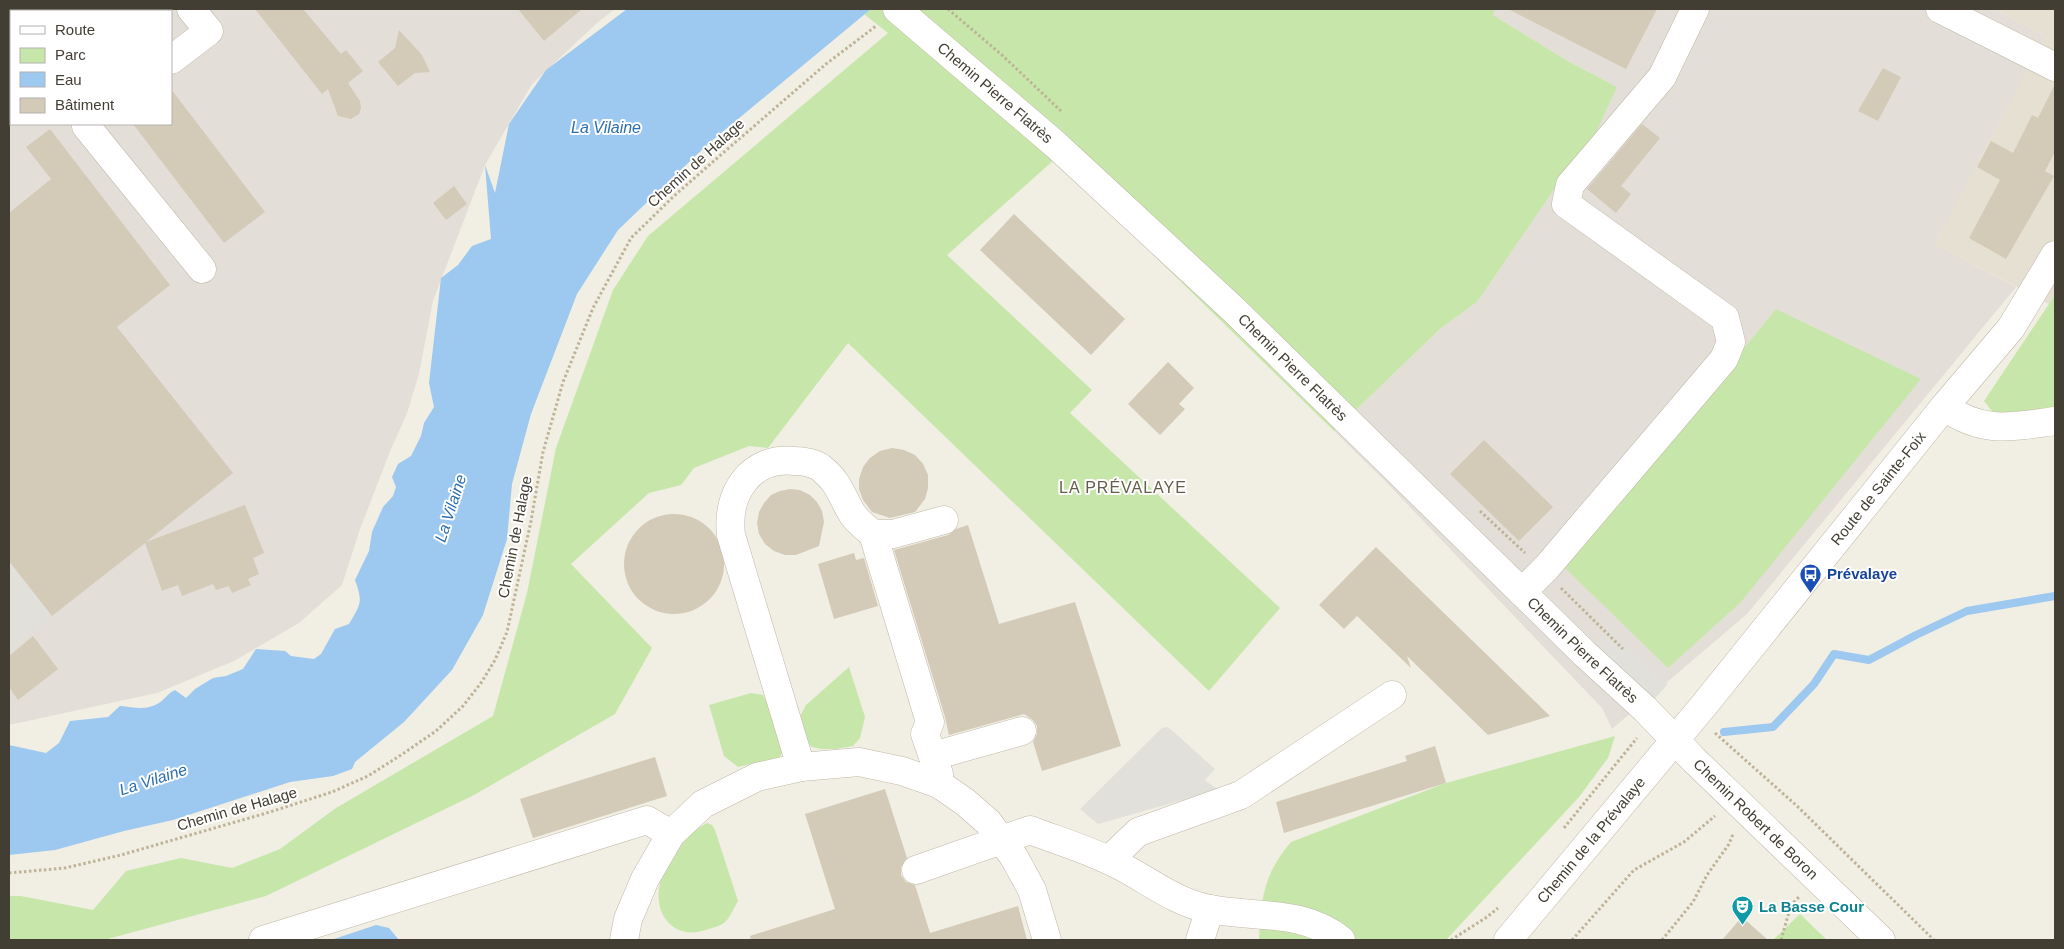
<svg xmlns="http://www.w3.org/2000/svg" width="2064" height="949" font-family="Helvetica,sans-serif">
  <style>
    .residential { fill: #e5e0d1 }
    .industrial { fill: #e3dfd8; fill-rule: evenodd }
    .green { fill: #c7e7aa }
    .parking { fill: #e2e0db }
    .water { fill: #9dc8f0 }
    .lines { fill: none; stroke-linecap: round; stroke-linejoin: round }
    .stream { stroke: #9dc8f0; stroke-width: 8 }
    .building { fill: #d3cab8 }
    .minor-casing { stroke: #c0b9a8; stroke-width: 29 }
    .path { stroke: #bfb397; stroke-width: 3; stroke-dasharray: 2.5 2.5; stroke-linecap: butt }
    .minor { stroke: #fff; stroke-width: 28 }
    .labels { text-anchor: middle; stroke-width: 4; stroke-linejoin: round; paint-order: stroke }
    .street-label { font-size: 15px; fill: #433e33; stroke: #fff }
    .transit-label { font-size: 15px; font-weight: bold; fill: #164399; stroke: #fff; text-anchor: start }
    .culture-label { font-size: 15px; font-weight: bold; fill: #0d838f; stroke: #fff; text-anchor: start }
    .water-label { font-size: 16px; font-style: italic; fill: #2d6eae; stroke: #fff }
    .neighbourhood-label { font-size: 16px; letter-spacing: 1px; fill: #665d4a; stroke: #fff }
  </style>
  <rect width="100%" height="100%" fill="#f1eee3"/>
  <path class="residential" d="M 1994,9 L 2055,9 L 2055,295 L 2049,304 L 1935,244 L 2046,36 Z"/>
  <g class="industrial">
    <path d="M 9,9 L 615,9 L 597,23 L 532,84 L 485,165 L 433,301 L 419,374 L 407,413 L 391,449 L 360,529 L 342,585 L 299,623 L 234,661 L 157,693 L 9,725 ZM 11,11 L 171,11 L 171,124 L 11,124 Z"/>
    <path d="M 1496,9 L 1994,9 L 2046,36 L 1935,244 L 2016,287 L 1747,614 L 1612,729 L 1602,708 L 1386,482 L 1334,431 L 1440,329 L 1477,302 L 1617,87 L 1566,60 L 1493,15 Z"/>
  </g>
  <g class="green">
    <path d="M 871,9 L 1496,9 L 1493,15 L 1566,60 L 1617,87 L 1595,134 L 1559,182 L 1477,302 L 1440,329 L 1334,431 L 1055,159 L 947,255 L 1092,390 L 1070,413 L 1280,608 L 1209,691 L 848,343 L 768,448 L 749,446 L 694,468 L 681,485 L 649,493 L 571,564 L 652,648 L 615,714 L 474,795 L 266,896 L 104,940 L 9,940 L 9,896 L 21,896 L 93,910 L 126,871 L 181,858 L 232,868 L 280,849 L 336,808 L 493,716 L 527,593 L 556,448 L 613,290 L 648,236 L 888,33 L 864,14 Z"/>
    <path d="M 2055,295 L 2055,408 L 1994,414 L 1984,401 Z"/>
    <path d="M 1776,309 L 1921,379 L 1741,602 L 1668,668 L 1565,568 Z"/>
    <path d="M 849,667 L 865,717 L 860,738 L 853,746 L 836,749 L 821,749 L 812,747 L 805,741 L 798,720 L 806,705 Z"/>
    <path d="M 751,693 L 763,695 L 768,704 L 783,750 L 780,757 L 738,767 L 724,756 L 709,705 Z"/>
    <path d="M 1615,736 L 1608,758 L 1579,797 L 1446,940 L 1259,940 C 1261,899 1263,875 1291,842 L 1446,783 Z"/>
    <path d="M 707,823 L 712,825 L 715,830 L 738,901 C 734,907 731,916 726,921 C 722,926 712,928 705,930 C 677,940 655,918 659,889 C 660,878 666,867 672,858 C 682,843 691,831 707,823 Z"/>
    <path d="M 1800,914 L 1827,940 L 1773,940 Z"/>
  </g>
  <g class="parking">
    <path d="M 9,9 L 91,9 L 88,11 L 11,11 L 11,71 L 9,73 Z"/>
    <path d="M 9,561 L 52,616 L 9,654 Z"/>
    <path d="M 1609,629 L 1668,684 L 1645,709 L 1585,654 Z"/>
    <path d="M 1168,727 L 1215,769 L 1205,780 L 1218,790 L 1098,824 L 1080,809 L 1162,728 Z"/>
  </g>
  <g class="water">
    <path d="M 627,9 L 871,9 L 709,143 L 618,230 L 577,294 L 531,414 L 512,484 L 507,539 L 483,615 L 452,670 L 404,722 L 355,762 L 352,769 L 333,776 L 290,782 L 173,820 L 124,831 L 55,850 L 9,855 L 9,745 L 46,753 L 59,743 L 70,721 L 108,717 L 120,706 C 133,707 147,711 159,703 C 165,699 168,693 175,690 L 186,698 L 195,689 L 213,678 L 226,676 L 243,669 L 256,649 L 285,651 L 291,656 L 314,659 L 321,654 L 335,629 L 349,624 C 361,604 363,602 355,580 L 369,551 L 372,532 L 383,507 L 393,496 L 396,487 L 392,477 L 398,464 L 411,456 L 421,436 L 424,423 L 434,407 L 429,383 L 441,278 L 458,265 L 472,246 L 491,239 L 485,165 L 495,193 L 509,124 L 546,70 Z"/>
    <path d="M 376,925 L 389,928 L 399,940 L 322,940 L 331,940 Z"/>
  </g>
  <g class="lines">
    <path class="stream" d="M 1724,732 L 1773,727 L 1814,684 L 1834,654 L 1869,660 L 1916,635 L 1967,611 L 2055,596"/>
  </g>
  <g class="building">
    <path d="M 255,9 L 303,9 L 341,54 L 346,50 L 363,71 L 348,83 L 360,101 L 361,108 L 359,114 L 351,119 L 338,116 L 328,89 L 322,94 Z"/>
    <path d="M 518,9 L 582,9 L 544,41 Z"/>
    <path d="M 1508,9 L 1657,9 L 1626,69 Z"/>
    <path d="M 399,30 L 422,55 L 430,72 L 415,73 L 398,86 L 378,62 L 395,48 Z"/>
    <path d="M 1883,68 L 1901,77 L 1878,121 L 1858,111 Z"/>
    <path d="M 2055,84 L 2055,152 L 2045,171 L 2054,176 L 2006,259 L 1969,238 L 2000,180 L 1977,167 L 1991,141 L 2013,153 L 2032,115 L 2038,118 Z"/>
    <path d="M 171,89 L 265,212 L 224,243 L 133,124 L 171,124 Z"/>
    <path d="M 1642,124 L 1660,138 L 1621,186 L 1631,194 L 1616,213 L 1587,189 Z"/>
    <path d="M 50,129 L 170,285 L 117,327 L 233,473 L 146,542 L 245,505 L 264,553 L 253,558 L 259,574 L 248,579 L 251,585 L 232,593 L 229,586 L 216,590 L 213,584 L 182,596 L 178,585 L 162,591 L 145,543 L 52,616 L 9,561 L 9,213 L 51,179 L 26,147 Z"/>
    <path d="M 454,186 L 467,204 L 446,220 L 433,203 Z"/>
    <path d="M 1014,214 L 1125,319 L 1091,355 L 980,250 Z"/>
    <path d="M 1168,362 L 1194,388 L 1179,404 L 1185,409 L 1160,435 L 1128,404 Z"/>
    <path d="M 1484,440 L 1553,507 L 1519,541 L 1450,474 Z"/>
    <path d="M 892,448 L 904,450 L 915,455 L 923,464 L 928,475 L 928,488 L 925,499 L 915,512 L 890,518 L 872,512 L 863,500 L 859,489 L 859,479 L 863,467 L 870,458 L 880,451 Z"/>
    <path d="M 790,489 L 800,490 L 810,495 L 817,502 L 822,511 L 824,522 L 819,546 L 796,555 L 785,555 L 774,551 L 765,544 L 759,534 L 757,523 L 759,512 L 764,503 L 771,495 L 780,491 Z"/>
    <circle cx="674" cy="564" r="50"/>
    <path d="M 968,525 L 999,624 L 1075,602 L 1121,746 L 1042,771 L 1033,742 L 1037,734 L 1037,726 L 1033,720 L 1024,714 L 949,735 L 945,717 L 894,550 L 948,535 L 956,529 Z"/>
    <path d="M 1376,547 L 1550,716 L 1488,735 L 1407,656 L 1411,668 L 1357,616 L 1344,629 L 1319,605 Z"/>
    <path d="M 854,553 L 856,560 L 864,558 L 878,606 L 834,619 L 818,564 Z"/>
    <path d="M 33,636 L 58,669 L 18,700 L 9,687 L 9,656 Z"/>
    <path d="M 1435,746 L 1446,783 L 1284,833 L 1276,802 L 1407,761 L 1405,756 Z"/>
    <path d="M 655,757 L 667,796 L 533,838 L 520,799 Z"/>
    <path d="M 885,789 L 907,858 L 901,867 L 901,875 L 906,882 L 915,885 L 930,933 L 1018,906 L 1027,940 L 751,940 L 750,936 L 835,909 L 805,814 Z"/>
    <path d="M 1742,917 L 1768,940 L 1722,940 Z"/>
  </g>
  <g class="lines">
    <defs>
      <g id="minor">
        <path id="s1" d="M 897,9 L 1056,145 L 1234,310 L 1585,654 L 1645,709 L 1694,760 L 1881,940"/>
        <path d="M 1940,9 L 2055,67"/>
        <path d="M 171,60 L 209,31 L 191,9"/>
        <path d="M 89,124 L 86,126 L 202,269"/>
        <path d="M 1944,407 C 1984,434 2010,427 2055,421"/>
        <path d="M 873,534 L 930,722 L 925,734 L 939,774 L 939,784"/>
        <path d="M 1522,592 L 1547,567 L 1724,359 L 1731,342 L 1725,318 L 1566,204 L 1570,185 L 1662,77 L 1695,9"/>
        <path d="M 933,756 L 1022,731"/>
        <path d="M 801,767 L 731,535 C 726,494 750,456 795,461 C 803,461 815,463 821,468 C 840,483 841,496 853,515 C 858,522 866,528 873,534 L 893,534 L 944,520"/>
        <path d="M 1109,860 L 1138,832 L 1241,795 L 1392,695"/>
        <path d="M 916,870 L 1030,830 C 1056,840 1083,848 1108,860 C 1143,875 1171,902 1210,909 C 1253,918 1304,909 1341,940"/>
        <path d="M 263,940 L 647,820 L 671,834"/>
        <path d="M 624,940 L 628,919 L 645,879 L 671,834 L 703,804 L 757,777 L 801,767 L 859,762 L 902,771 L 939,784 L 965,802 L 988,822 L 1014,857 L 1032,890 L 1047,940"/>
        <path d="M 1200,940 L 1210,909"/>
        <path id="s2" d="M 1508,940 L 1705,704 L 1944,407 L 2011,328 L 2055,255"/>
      </g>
    </defs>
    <use href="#minor" class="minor-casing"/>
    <g class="path">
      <path d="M 948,9 L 1003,56 L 1061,111"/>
      <path d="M 1480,511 L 1525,553"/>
      <path d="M 1561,588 L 1623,649"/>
      <path d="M 1715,733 L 1797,806 L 1934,940"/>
      <path d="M 1564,828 L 1637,738"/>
      <path d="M 9,873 L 65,868 L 121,855 L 270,812 L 332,792 L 368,776 L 401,755 L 436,731 L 463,706 L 481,683 L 495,660 L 507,632 L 531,521 L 543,452 L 563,382 L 593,308 L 631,238 L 674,196 L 723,153 L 826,64 L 876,26"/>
      <path d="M 1451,940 L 1487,917 L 1498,908"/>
      <path d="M 1572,940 L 1634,870 L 1684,842 L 1715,816"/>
      <path d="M 1662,940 L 1693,902 L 1707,875 L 1729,844 L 1733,834"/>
      <path d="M 1781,940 L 1791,905 L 1799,897"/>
    </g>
    <use href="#minor" class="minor"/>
  </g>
  <defs>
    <symbol id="bus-pin" viewBox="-11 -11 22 30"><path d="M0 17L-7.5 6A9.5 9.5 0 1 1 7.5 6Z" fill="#1a4fb4" stroke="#fff"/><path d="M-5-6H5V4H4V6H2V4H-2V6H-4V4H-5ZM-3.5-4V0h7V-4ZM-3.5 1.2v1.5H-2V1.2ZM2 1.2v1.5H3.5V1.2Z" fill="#fff"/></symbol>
    <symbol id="theatre-pin" viewBox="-11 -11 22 30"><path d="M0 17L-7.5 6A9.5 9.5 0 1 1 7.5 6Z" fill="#0f9aa8" stroke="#fff"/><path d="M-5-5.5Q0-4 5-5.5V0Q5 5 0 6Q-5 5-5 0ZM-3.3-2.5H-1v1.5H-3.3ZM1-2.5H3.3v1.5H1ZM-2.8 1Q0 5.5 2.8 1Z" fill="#fff"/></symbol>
  </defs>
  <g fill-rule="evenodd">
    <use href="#bus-pin" x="1798" y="562" width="25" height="34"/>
    <use href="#theatre-pin" x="1730" y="894" width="25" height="34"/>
  </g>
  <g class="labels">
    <g class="street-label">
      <text dy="5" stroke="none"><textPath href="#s1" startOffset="129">Chemin Pierre Flatrès</textPath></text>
      <text transform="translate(696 163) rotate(-42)" y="5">Chemin de Halage</text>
      <text dy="5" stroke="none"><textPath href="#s1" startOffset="534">Chemin Pierre Flatrès</textPath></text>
      <text dy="5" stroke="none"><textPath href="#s2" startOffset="584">Route de Sainte-Foix</textPath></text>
      <text transform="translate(515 537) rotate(-79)" y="5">Chemin de Halage</text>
      <text dy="5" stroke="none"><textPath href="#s1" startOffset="939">Chemin Pierre Flatrès</textPath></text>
      <text transform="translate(237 809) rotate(-16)" y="5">Chemin de Halage</text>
      <text dy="5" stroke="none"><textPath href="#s1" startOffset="1181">Chemin Robert de Boron</textPath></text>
      <text dy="5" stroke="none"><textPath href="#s2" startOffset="130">Chemin de la Prévalaye</textPath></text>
    </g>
    <g class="transit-label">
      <text x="1827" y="579">Prévalaye</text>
    </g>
    <g class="culture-label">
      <text x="1759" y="912">La Basse Cour</text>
    </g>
    <g class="water-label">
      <text x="606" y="133">La Vilaine</text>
      <text transform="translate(450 508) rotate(-72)" y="6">La Vilaine</text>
      <text transform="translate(153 779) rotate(-18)" y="6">La Vilaine</text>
    </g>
    <g class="neighbourhood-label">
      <text x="1123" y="493">LA PRÉVALAYE</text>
    </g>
  </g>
  <rect width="2064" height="949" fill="none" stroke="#433e33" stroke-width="20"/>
  <rect x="10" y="10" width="162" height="115" fill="#ffffff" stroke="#b4b2ad"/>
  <rect x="20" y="26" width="25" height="8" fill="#ffffff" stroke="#b4b2ad"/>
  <text x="55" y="35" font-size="15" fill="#433e33">Route</text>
  <rect x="20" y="48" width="25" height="15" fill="#c7e7aa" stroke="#b4b2ad"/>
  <text x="55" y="60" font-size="15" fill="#433e33">Parc</text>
  <rect x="20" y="72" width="25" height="15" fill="#9dc8f0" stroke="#b4b2ad"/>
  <text x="55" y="85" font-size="15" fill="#433e33">Eau</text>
  <rect x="20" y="98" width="25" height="15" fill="#d3cab8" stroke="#b4b2ad"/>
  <text x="55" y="110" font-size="15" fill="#433e33">Bâtiment</text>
</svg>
